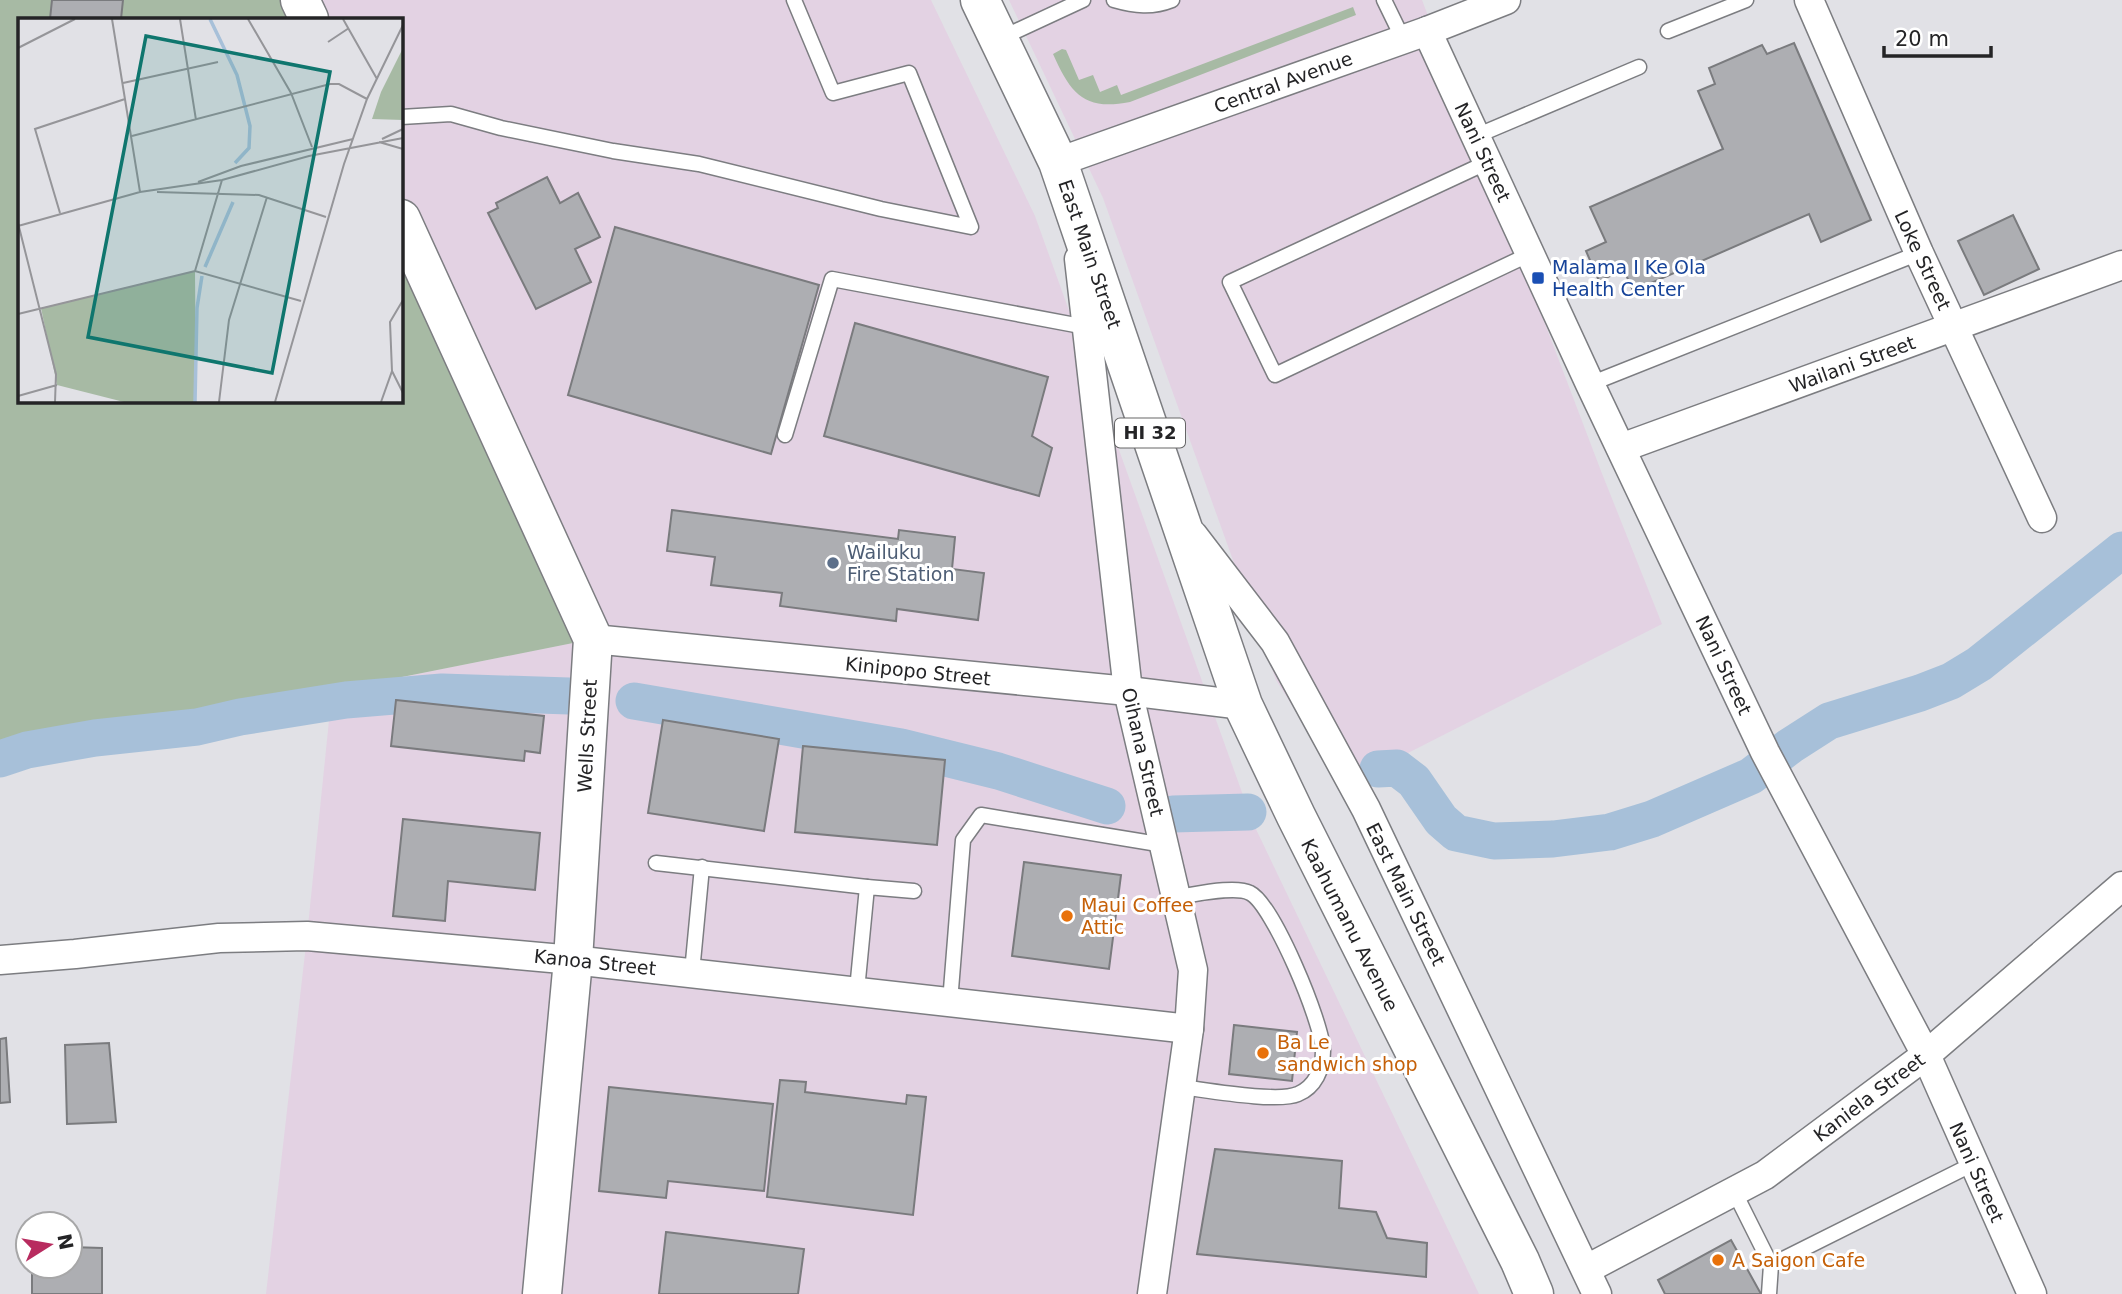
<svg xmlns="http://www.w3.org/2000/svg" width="2122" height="1294" font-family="'DejaVu Sans',sans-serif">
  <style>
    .commercial { fill: #e3d2e3 }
    .green { fill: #a7baa4 }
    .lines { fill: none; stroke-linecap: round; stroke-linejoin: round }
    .canal { stroke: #a7c0d9; stroke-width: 37 }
    .building { fill: #adaeb2; stroke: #7a7b7e; stroke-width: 2 }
    .lane-casing { stroke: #7c7d81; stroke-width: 17 }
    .street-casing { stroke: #7c7d81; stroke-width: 31 }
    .secondary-casing { stroke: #7c7d81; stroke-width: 41 }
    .primary-casing { stroke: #7c7d81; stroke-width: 41 }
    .lane { stroke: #fff; stroke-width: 14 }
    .street { stroke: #fff; stroke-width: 28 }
    .secondary { stroke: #fff; stroke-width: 38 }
    .primary { stroke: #fff; stroke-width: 38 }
    .transit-dot { fill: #1a4fb4; stroke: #fff; stroke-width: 2.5 }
    .service-dot { fill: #5c6f8a; stroke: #fff; stroke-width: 2.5 }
    .food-dot { fill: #e8710a; stroke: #fff; stroke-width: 2.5 }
    .labels { text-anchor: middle; stroke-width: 6; stroke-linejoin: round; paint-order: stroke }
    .shield { fill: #fff; stroke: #666667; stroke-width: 2 }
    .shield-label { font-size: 18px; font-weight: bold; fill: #242426 }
    .street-label { font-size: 19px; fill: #242426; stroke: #fff }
    .transit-label { font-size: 19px; fill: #164399; stroke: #fff; text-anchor: start }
    .service-label { font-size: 19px; fill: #4e5e75; stroke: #fff; text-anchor: start }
    .food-label { font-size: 19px; fill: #c56008; stroke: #fff; text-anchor: start }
    .inset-river { fill: none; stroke: #a7c0d9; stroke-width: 3.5 }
    .inset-road { fill: none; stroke: #959599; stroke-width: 2 }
    .view { fill: #0f766e; fill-opacity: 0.15; stroke: #0f766e; stroke-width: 3.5 }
    .inset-edge { fill: none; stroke: #242426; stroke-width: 3.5 }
  </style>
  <rect width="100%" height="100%" fill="#e1e1e6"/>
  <g class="commercial">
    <path d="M 300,0 L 931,0 L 1035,216 L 1253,823 L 1479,1294 L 266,1294 L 307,936 L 332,691 L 592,639 L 401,219 L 401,19 L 309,19 Z"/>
    <path d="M 1009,0 L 1422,0 L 1601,471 L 1662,624 L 1343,786 L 1276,680 L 1103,198 Z"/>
  </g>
  <g class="green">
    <path d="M 0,0 L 300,0 L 309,19 L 19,19 L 19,401 L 401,401 L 401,219 L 593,639 L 0,757 Z"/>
    <path d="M 1353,7 L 1356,15 L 1130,102 C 1084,111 1071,94 1053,54 L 1062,49 L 1066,50 L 1079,80 L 1093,75 L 1100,92 L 1117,85 L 1121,95 Z"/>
  </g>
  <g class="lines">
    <g class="canal">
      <path d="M 634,701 L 901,747 L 998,771 L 1107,806"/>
      <path d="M 0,759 L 27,750 L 95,738 L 197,727 L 240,717 L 346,700 L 442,692 L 569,696"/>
      <path d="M 1378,769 L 1397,768 L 1414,781 L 1441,820 L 1456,833 L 1494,841 L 1553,839 L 1610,832 L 1652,819 L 1751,776 L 1790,746 L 1829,721 L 1920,693 L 1951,681 L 1979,664 L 2122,550"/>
      <path d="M 1173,814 L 1248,812"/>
    </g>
  </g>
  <g class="building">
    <path d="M 52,0 L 123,0 L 121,19 L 50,19 Z"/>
    <path d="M 1794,43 L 1871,220 L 1821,242 L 1809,214 L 1633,291 L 1624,270 L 1599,281 L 1586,251 L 1606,242 L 1590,207 L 1723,149 L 1698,91 L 1715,84 L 1709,68 L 1762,45 L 1767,54 Z"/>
    <path d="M 547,177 L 560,203 L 578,193 L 600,237 L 575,249 L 591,282 L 536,309 L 488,213 L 498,208 L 496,203 Z"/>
    <path d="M 2013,215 L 2039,269 L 1984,295 L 1958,241 Z"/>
    <path d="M 615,227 L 819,285 L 771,454 L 568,395 Z"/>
    <path d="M 855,323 L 1048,377 L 1032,436 L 1052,448 L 1039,496 L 824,436 Z"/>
    <path d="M 672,510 L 898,539 L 899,530 L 955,537 L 952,569 L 984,573 L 978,620 L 897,609 L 896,621 L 780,606 L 782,593 L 711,585 L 715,557 L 667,551 Z"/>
    <path d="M 396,700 L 544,716 L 540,753 L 525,751 L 524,761 L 391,746 Z"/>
    <path d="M 663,720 L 779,739 L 764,831 L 648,813 Z"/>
    <path d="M 803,746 L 945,760 L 937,845 L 795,832 Z"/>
    <path d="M 403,819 L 540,833 L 535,890 L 448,881 L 445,921 L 393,916 Z"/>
    <path d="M 1024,862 L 1121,875 L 1109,969 L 1012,956 Z"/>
    <path d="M 1234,1025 L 1297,1032 L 1292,1081 L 1229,1074 Z"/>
    <path d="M 6,1038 L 10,1102 L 0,1103 L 0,1039 Z"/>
    <path d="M 109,1043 L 116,1122 L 67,1124 L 65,1045 Z"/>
    <path d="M 780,1080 L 806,1082 L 805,1092 L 906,1104 L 907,1095 L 926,1097 L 913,1215 L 767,1197 Z"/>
    <path d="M 609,1087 L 773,1104 L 764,1191 L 668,1181 L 666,1198 L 599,1191 Z"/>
    <path d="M 1215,1149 L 1342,1161 L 1339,1208 L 1376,1212 L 1387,1238 L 1427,1243 L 1426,1277 L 1197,1254 Z"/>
    <path d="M 666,1232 L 804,1249 L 798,1294 L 659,1294 Z"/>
    <path d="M 1731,1240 L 1761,1294 L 1665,1294 L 1658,1280 Z"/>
    <path d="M 70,1247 L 102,1248 L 102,1294 L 32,1294 L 32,1266 L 70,1266 Z"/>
  </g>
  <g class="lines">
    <defs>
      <g id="lane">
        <path d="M 1114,0 C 1135,6 1152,8 1172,0"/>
        <path d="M 1384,0 L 1403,39"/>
        <path d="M 1668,31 L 1746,0"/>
        <path d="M 999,39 L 1083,0"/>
        <path d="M 401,117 L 451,114 L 501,128 L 613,151 L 699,164 L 881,209 L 971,227 L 909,73 L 833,93 L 794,0"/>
        <path d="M 1476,136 L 1639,67"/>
        <path d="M 1488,162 L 1230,282 L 1275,375 L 1530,254"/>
        <path d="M 1590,384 L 1919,253"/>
        <path d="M 785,435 L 832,279 L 1086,327"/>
        <path d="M 656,863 L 867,887"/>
        <path d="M 1176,897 C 1193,895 1235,885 1250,893 C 1273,904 1323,1024 1323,1051 C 1323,1069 1315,1087 1298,1094 C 1278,1103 1206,1090 1181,1087"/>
        <path d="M 692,972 L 702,867"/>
        <path d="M 857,990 L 867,887 L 914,891"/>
        <path d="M 950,1002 L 963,840 L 981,815 L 1164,845"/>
        <path d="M 1734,1191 L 1771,1265 L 1769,1294"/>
        <path d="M 1771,1265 L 1973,1164"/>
      </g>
      <g id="street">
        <path d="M 1809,0 L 1919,253 L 2042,518"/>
        <path d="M 1427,31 L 1590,384 L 1765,752 L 1926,1055 L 2032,1294"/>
        <path d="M 1058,162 L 1427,31 L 1506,0"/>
        <path d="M 1079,259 L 1128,691 L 1193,970 L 1189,1029 L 1152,1294"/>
        <path d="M 1621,448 L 2122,265"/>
        <path d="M 1193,535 L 1275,642 L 1366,809 L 1597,1294"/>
        <path d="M 593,639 L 1128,691 L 1243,705"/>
        <path d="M 0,960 L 75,954 L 219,938 L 307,936 L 573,960 L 1189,1029"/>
        <path d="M 1587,1269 L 1765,1175 L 1926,1055 L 2122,886"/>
      </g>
      <g id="secondary">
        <path d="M 300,0 L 309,19"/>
        <path d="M 401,219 L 593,639 L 573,960 L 542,1294"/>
      </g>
      <path id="primary" d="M 980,0 L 1058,162 L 1243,705 L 1296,816 L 1520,1261 L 1534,1294"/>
    </defs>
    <use href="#lane" class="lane-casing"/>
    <use href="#street" class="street-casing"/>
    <use href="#secondary" class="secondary-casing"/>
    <use href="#primary" class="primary-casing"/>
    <use href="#lane" class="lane"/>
    <use href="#street" class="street"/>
    <use href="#secondary" class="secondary"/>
    <use href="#primary" class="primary"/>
  </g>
  <rect class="transit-dot" x="1531" y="271" width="14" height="14" rx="3.5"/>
  <circle class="service-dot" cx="833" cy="563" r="7"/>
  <g class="food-dot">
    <circle cx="1067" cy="916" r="7"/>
    <circle cx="1263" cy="1053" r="7"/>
    <circle cx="1718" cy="1260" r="7"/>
  </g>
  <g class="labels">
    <rect class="shield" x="1115" y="418.5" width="70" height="29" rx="5"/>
    <g class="shield-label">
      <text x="1150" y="439">HI 32</text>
    </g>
    <g class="street-label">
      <text transform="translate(1283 82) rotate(-20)" y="7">Central Avenue</text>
      <text transform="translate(1483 152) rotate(65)" y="7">Nani Street</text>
      <text transform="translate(1090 254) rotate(71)" y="7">East Main Street</text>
      <text transform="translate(1923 260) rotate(65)" y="7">Loke Street</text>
      <text transform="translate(1852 364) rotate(-20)" y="7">Wailani Street</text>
      <text transform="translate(1724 665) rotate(65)" y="7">Nani Street</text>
      <text transform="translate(918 671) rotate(6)" y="7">Kinipopo Street</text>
      <text transform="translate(587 736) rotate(-87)" y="7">Wells Street</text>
      <text transform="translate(1143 752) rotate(77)" y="7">Oihana Street</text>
      <text transform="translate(1406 894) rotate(64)" y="7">East Main Street</text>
      <text transform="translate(1350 925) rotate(63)" y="7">Kaahumanu Avenue</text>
      <text transform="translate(595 962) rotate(6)" y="7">Kanoa Street</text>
      <text transform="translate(1869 1097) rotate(-37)" y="7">Kaniela Street</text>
      <text transform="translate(1977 1172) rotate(66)" y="7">Nani Street</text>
    </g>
    <g class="transit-label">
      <text x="1552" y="274">Malama I Ke Ola<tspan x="1552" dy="22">Health Center</tspan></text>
    </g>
    <g class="service-label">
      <text x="847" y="559">Wailuku<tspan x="847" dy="22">Fire Station</tspan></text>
    </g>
    <g class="food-label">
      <text x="1081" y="912">Maui Coffee<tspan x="1081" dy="22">Attic</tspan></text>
      <text x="1277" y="1049">Ba Le<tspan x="1277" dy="22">sandwich shop</tspan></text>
      <text x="1732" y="1267">A Saigon Cafe</text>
    </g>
  </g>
  <g transform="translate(18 18)">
    <rect width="385" height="385" fill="#e1e1e6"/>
    <path d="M 385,30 L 385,102 L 354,101 L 363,74 ZM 177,253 L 178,384 L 106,384 L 39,367 L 23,290 Z" fill="#a7baa4"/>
    <path class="inset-river" d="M 192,1 L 219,57 L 232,108 L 231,130 L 217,145M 187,249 L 215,184M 177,384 L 179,290 L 184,258"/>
    <path class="inset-road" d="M 94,1 L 122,174M 162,1 L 178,102M 230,1 L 273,75 L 294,129M 325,1 L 359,61M 310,24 L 331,10M 0,30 L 57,1M 105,65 L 200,44M 114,118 L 312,66 L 321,66 L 349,81M 364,121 L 385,111M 361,124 L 385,131M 180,164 L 223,148 L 335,121M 139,174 L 241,177 L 308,199M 42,195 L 17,111 L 107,81M 0,205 L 38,356 L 37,384M 0,208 L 122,174 L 204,162 L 291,138 L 385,120M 177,253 L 204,162M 0,296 L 177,253 L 283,283M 374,353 L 385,375M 0,378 L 39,367M 201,384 L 211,302 L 249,179M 257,384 L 326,146 L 349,81 L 385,7M 363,384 L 374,353 L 372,304 L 385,282"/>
    <path class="view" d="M 128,18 L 312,54 L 254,355 L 70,319 Z"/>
    <rect width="385" height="385" class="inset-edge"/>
  </g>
  <g transform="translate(49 1245) rotate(79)"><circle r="33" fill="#ffffff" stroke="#a7a7a8" stroke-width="2"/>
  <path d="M0-5L12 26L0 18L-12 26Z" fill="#b82b5f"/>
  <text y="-10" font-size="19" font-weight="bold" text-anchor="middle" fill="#242426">N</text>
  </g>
  <path d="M1884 46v10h107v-10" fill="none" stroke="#242426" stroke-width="3.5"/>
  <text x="1895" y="46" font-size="21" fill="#242426" stroke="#ffffff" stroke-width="5" paint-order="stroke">20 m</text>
</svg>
